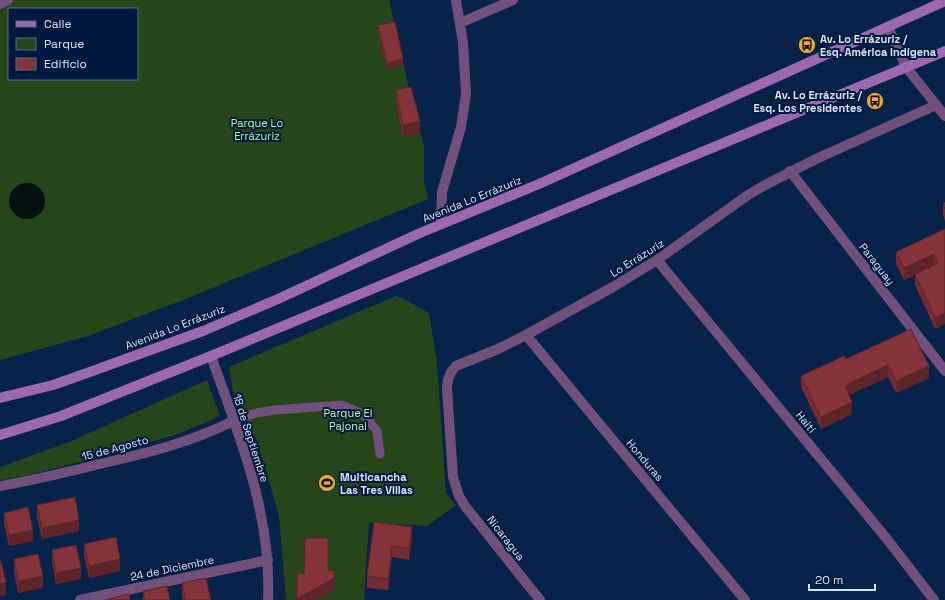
<svg xmlns="http://www.w3.org/2000/svg" width="945" height="600" font-family="'Space Grotesk',sans-serif">
  <style>
    .green { fill: #27451a; fill-rule: evenodd }
    .water { fill: #031111 }
    .lines { fill: none; stroke-linecap: round; stroke-linejoin: round }
    .service { stroke: #71517c; stroke-width: 9 }
    .minor { stroke: #71517c; stroke-width: 10 }
    .secondary { stroke: #9d69ae; stroke-width: 10 }
    .wall { fill: #722c32 }
    .shaded-wall { fill: #5d2429 }
    .building { fill: #85333a; stroke: #5d2429 }
    .labels { text-anchor: middle; stroke-width: 4; stroke-linejoin: round; paint-order: stroke }
    .poi-label { font-size: 11px; font-weight: bold; fill: #d8e6fa; stroke: #01193e; text-anchor: start }
    .park-label { font-size: 11px; fill: #b5fa9b; stroke: #01193e }
    .street-label { font-size: 11px; fill: #d8e6fa; stroke: #01193e }
  </style>
  <rect width="100%" height="100%" fill="#082349"/>
  <g class="green">
    <path d="M 0,0 L 389,0 L 411,98 L 424,147 L 424,183 L 428,199 L 183,300 L 88,336 L 0,360 ZM 9,9 L 137,9 L 137,79 L 9,79 Z"/>
    <path d="M 396,296 L 406,300 L 429,313 L 437,363 L 446,493 L 456,505 L 427,526 L 369,523 L 364,600 L 286,600 L 279,516 L 258,443 L 233,392 L 229,367 Z"/>
    <path d="M 207,380 L 220,416 L 181,433 L 110,454 L 26,476 L 0,480 L 0,467 L 69,442 Z"/>
  </g>
  <circle class="water" cx="27" cy="201" r="18"/>
  <g class="lines">
    <path class="service" d="M 233,421 L 256,413 L 275,410 L 341,405 L 363,414 L 377,431 L 380,454"/>
    <g class="minor">
      <path d="M 0,4 L 8,0"/>
      <path d="M 460,23 L 513,0"/>
      <path d="M 888,27 L 906,67 L 945,116"/>
      <path d="M 790,171 L 945,371"/>
      <path d="M 441,224 L 442,192 L 461,127 L 466,94 L 463,43 L 456,0"/>
      <path d="M 657,260 L 887,539 L 934,600"/>
      <path d="M 526,335 L 745,600"/>
      <path d="M 211,356 C 239,435 272,514 268,600"/>
      <path d="M 0,486 C 36,480 72,471 108,462 C 151,452 194,441 233,421"/>
      <path d="M 80,600 L 268,560"/>
      <path d="M 540,600 L 465,506 L 459,496 L 453,477 L 447,388 L 448,380 L 451,372 L 456,366 L 498,349 L 526,335 L 613,287 L 657,260 L 748,195 L 765,185 L 816,159 L 936,105"/>
    </g>
    <g class="secondary">
      <path d="M 0,398 L 53,385 L 87,373 L 203,331 L 278,299 L 420,233 L 539,184 L 945,1"/>
      <path d="M 0,435 L 61,416 L 211,356 L 945,51"/>
    </g>
  </g>
  <g class="wall">
    <path d="M 378,25 L 403,65 L 387,69 L 378,31 Z"/>
    <path d="M 396,90 L 420,133 L 403,137 L 396,101 Z"/>
    <path d="M 945,202 L 945,221 L 943,215 L 943,204 Z"/>
    <path d="M 945,229 L 935,329 L 915,285 L 915,275 L 904,280 L 896,264 L 896,252 Z"/>
    <path d="M 911,329 L 929,378 L 896,393 L 888,377 L 849,395 L 852,414 L 821,429 L 801,387 L 801,376 L 846,359 Z"/>
    <path d="M 37,505 L 79,531 L 42,539 L 37,517 Z"/>
    <path d="M 4,513 L 33,541 L 9,546 L 4,524 Z"/>
    <path d="M 374,522 L 412,539 L 409,560 L 392,557 L 388,590 L 367,588 L 367,576 Z"/>
    <path d="M 84,544 L 120,571 L 89,578 L 84,555 Z"/>
    <path d="M 52,550 L 81,579 L 56,584 L 52,562 Z"/>
    <path d="M 14,559 L 43,588 L 18,593 L 14,571 Z"/>
    <path d="M 182,583 L 211,600 L 183,600 L 182,595 Z"/>
    <path d="M 143,591 L 170,600 L 143,600 Z"/>
  </g>
  <g class="shaded-wall">
    <path d="M 403,59 L 403,65 L 387,69 L 387,63 Z"/>
    <path d="M 420,121 L 420,133 L 403,137 L 403,125 Z"/>
    <path d="M 934,254 L 934,266 L 904,280 L 904,268 Z"/>
    <path d="M 945,313 L 945,324 L 935,329 L 935,317 Z"/>
    <path d="M 888,365 L 888,377 L 845,397 L 845,386 Z"/>
    <path d="M 929,366 L 929,378 L 896,393 L 896,381 Z"/>
    <path d="M 852,402 L 852,414 L 821,429 L 821,417 Z"/>
    <path d="M 79,520 L 79,531 L 42,539 L 42,528 Z"/>
    <path d="M 412,527 L 412,539 L 409,560 L 409,548 Z"/>
    <path d="M 33,530 L 33,541 L 9,546 L 9,535 Z"/>
    <path d="M 392,546 L 392,557 L 388,590 L 388,579 Z"/>
    <path d="M 120,559 L 120,571 L 89,578 L 89,566 Z"/>
    <path d="M 81,568 L 81,579 L 56,584 L 56,573 Z"/>
    <path d="M 43,576 L 43,588 L 18,593 L 18,581 Z"/>
    <path d="M 334,578 L 334,590 L 316,600 L 297,600 L 297,599 Z"/>
    <path d="M 6,583 L 6,595 L 0,596 L 0,584 Z"/>
  </g>
  <g class="building">
    <path d="M 395,22 L 403,59 L 387,63 L 378,25 Z"/>
    <path d="M 411,87 L 420,121 L 403,125 L 396,90 Z"/>
    <path d="M 945,202 L 945,209 L 943,204 Z"/>
    <path d="M 945,229 L 945,313 L 935,317 L 915,274 L 938,263 L 934,254 L 904,268 L 896,252 Z"/>
    <path d="M 911,329 L 929,366 L 896,381 L 888,365 L 856,380 L 845,386 L 852,402 L 821,417 L 801,376 L 844,356 L 846,359 Z"/>
    <path d="M 75,497 L 79,520 L 42,528 L 37,505 Z"/>
    <path d="M 28,507 L 33,530 L 9,535 L 4,513 Z"/>
    <path d="M 374,522 L 412,527 L 409,548 L 392,546 L 388,579 L 367,576 Z"/>
    <path d="M 116,537 L 120,559 L 89,566 L 84,544 Z"/>
    <path d="M 305,538 L 328,538 L 328,571 L 334,570 L 334,578 L 297,599 L 297,573 L 304,574 Z"/>
    <path d="M 76,545 L 81,568 L 56,573 L 52,550 Z"/>
    <path d="M 38,554 L 43,576 L 18,581 L 14,559 Z"/>
    <path d="M 0,561 L 1,561 L 6,583 L 0,584 Z"/>
    <path d="M 206,578 L 211,600 L 186,600 L 182,583 Z"/>
    <path d="M 167,586 L 170,600 L 145,600 L 143,591 Z"/>
    <path d="M 129,594 L 130,600 L 105,600 Z"/>
  </g>
  <defs>
    <symbol id="bus-disc" viewBox="-11 -11 22 22"><circle r="9.5" fill="#eaaa38" stroke="#01193e"/><path d="M-5-6H5V4H4V6H2V4H-2V6H-4V4H-5ZM-3.5-4V0h7V-4ZM-3.5 1.2v1.5H-2V1.2ZM2 1.2v1.5H3.5V1.2Z" fill="#111"/></symbol>
    <symbol id="stadium-disc" viewBox="-11 -11 22 22"><circle r="9.5" fill="#eaaa38" stroke="#01193e"/><path d="M0-5a6.5 5 0 1 0 0 10a6.5 5 0 1 0 0-10ZM-3.5-1.8h7v3.6h-7Z" fill="#111"/></symbol>
  </defs>
  <g fill-rule="evenodd">
    <use href="#bus-disc" x="797" y="35" width="20" height="20"/>
    <use href="#bus-disc" x="865" y="91" width="20" height="20"/>
    <use href="#stadium-disc" x="317" y="473" width="20" height="20"/>
  </g>
  <g class="labels">
    <g class="poi-label">
      <text x="820" y="43">Av. Lo Errázuriz /<tspan x="820" dy="13">Esq. América Indígena</tspan></text>
      <text x="862" y="99" text-anchor="end">Av. Lo Errázuriz /<tspan x="862" dy="13">Esq. Los Presidentes</tspan></text>
      <text x="340" y="481">Multicancha<tspan x="340" dy="13">Las Tres Villas</tspan></text>
    </g>
    <g class="park-label">
      <text x="257" y="127">Parque Lo<tspan x="257" dy="13">Errázuriz</tspan></text>
      <text x="348" y="417">Parque El<tspan x="348" dy="13">Pajonal</tspan></text>
    </g>
    <g class="street-label">
      <text transform="translate(472 199) rotate(-22)" y="4">Avenida Lo Errázuriz</text>
      <text transform="translate(637 258) rotate(-32)" y="4">Lo Errázuriz</text>
      <text transform="translate(877 264) rotate(52)" y="4">Paraguay</text>
      <text transform="translate(175 327) rotate(-21)" y="4">Avenida Lo Errázuriz</text>
      <text transform="translate(806 422) rotate(51)" y="4">Haití</text>
      <text transform="translate(251 438) rotate(72)" y="4">18 de Septiembre</text>
      <text transform="translate(115 448) rotate(-15)" y="4">15 de Agosto</text>
      <text transform="translate(645 460) rotate(50)" y="4">Honduras</text>
      <text transform="translate(506 538) rotate(52)" y="4">Nicaragua</text>
      <text transform="translate(172 568) rotate(-12)" y="4">24 de Diciembre</text>
    </g>
  </g>
  <rect x="8" y="8" width="130" height="72" fill="#01193e" stroke="#576b89"/>
  <rect x="16" y="21" width="20" height="6" fill="#9d69ae" stroke="#576b89"/>
  <text x="44" y="28" font-size="12" fill="#d8e6fa">Calle</text>
  <rect x="16" y="38" width="20" height="12" fill="#27451a" stroke="#576b89"/>
  <text x="44" y="48" font-size="12" fill="#d8e6fa">Parque</text>
  <rect x="16" y="58" width="20" height="12" fill="#85333a" stroke="#576b89"/>
  <text x="44" y="68" font-size="12" fill="#d8e6fa">Edificio</text>
  <path d="M809 584v6h66v-6" fill="none" stroke="#d8e6fa" stroke-width="2"/>
  <text x="815" y="584" font-size="12" fill="#d8e6fa" stroke="#01193e" stroke-width="3" paint-order="stroke">20 m</text>
</svg>
